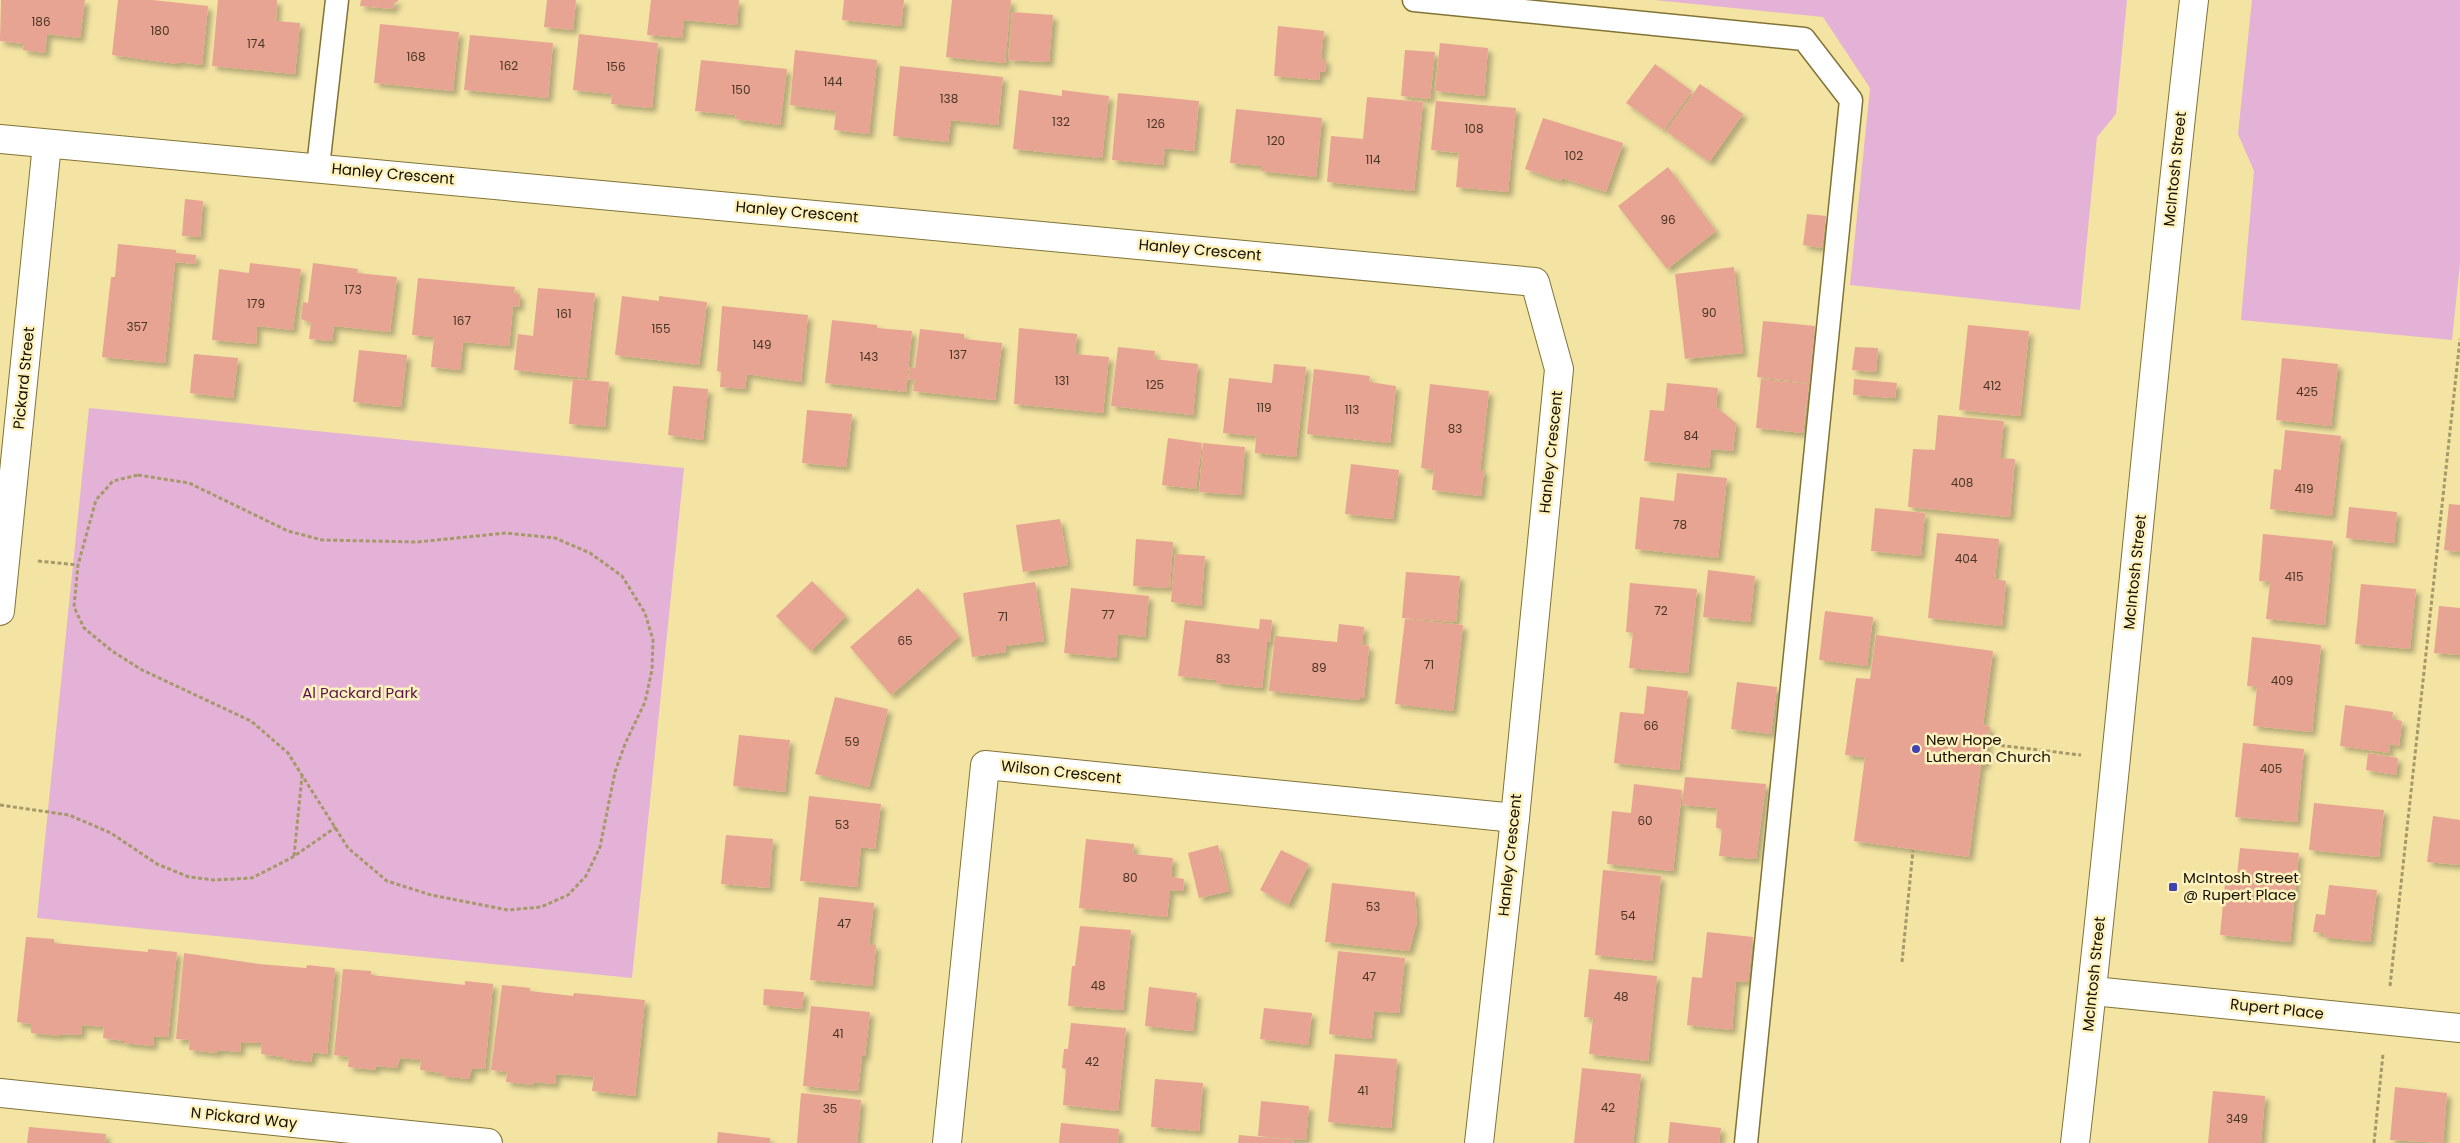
<svg xmlns="http://www.w3.org/2000/svg" width="2460" height="1143" font-family="Poppins,sans-serif">
  <style>
    .green { fill: #e3b2d6 }
    .building { fill: #e7a492; filter: url(#shadow) }
    .lines { fill: none; stroke-linecap: round; stroke-linejoin: round }
    .lane-casing { stroke: #827335; stroke-width: 25 }
    .street-casing { stroke: #827335; stroke-width: 30 }
    .secondary-casing { stroke: #827335; stroke-width: 30 }
    .path { stroke: #a5996a; stroke-width: 3; stroke-dasharray: 4 2.5; stroke-linecap: butt }
    .lane { stroke: #fff; stroke-width: 22 }
    .street { stroke: #fff; stroke-width: 28 }
    .secondary { stroke: #fff; stroke-width: 28 }
    .poi-dot { fill: #4042b6; stroke: #fdf1be; stroke-width: 2 }
    .labels { text-anchor: middle; stroke-width: 5; stroke-linejoin: round; paint-order: stroke }
    .number-label { font-size: 12px; fill: #4a3524 }
    .street-label { font-size: 15px; fill: #161000; stroke: #fdf1be }
    .park-label { font-size: 15px; fill: #58144c; stroke: #fdf1be }
    .poi-label { font-size: 15px; fill: #161000; stroke: #fdf1be; text-anchor: start }
  </style>
  <defs>
    <filter id="shadow"><feDropShadow dx="4.5" dy="4.5" stdDeviation="2.5" flood-color="#0004"/></filter>
  </defs>
  <rect width="100%" height="100%" fill="#f3e4a3"/>
  <g class="green">
    <path d="M 1655,0 L 2127,0 L 2116,114 L 2097,137 L 2080,310 L 1850,285 L 1870,88 L 1823,17 Z"/>
    <path d="M 2252,0 L 2460,0 L 2460,263 L 2452,340 L 2241,320 L 2254,171 L 2238,134 Z"/>
    <path d="M 89,408 L 684,468 L 632,978 L 37,918 Z"/>
  </g>
  <g class="building">
    <path d="M 1,0 L 85,0 L 80,38 L 47,34 L 45,53 L 23,50 L 24,44 L 0,41 Z"/>
    <path d="M 118,0 L 152,0 L 208,6 L 202,65 L 178,62 L 177,64 L 112,55 Z"/>
    <path d="M 218,0 L 277,0 L 276,21 L 300,23 L 295,74 L 212,66 Z"/>
    <path d="M 361,0 L 399,0 L 394,4 L 393,9 L 360,6 Z"/>
    <path d="M 547,0 L 576,0 L 573,30 L 544,27 Z"/>
    <path d="M 651,0 L 739,0 L 737,25 L 684,20 L 682,38 L 647,35 Z"/>
    <path d="M 844,0 L 904,0 L 901,26 L 842,20 Z"/>
    <path d="M 952,0 L 1011,0 L 1005,63 L 946,57 Z"/>
    <path d="M 1012,12 L 1053,15 L 1049,62 L 1008,60 Z"/>
    <path d="M 380,24 L 459,32 L 453,91 L 374,83 Z"/>
    <path d="M 1278,26 L 1324,31 L 1321,59 L 1326,59 L 1325,72 L 1320,72 L 1319,80 L 1274,76 Z"/>
    <path d="M 579,34 L 658,43 L 652,108 L 611,104 L 612,94 L 573,90 Z"/>
    <path d="M 470,35 L 553,43 L 548,98 L 464,90 Z"/>
    <path d="M 1440,43 L 1488,48 L 1484,96 L 1435,91 Z"/>
    <path d="M 795,50 L 877,60 L 869,134 L 834,130 L 836,111 L 790,105 Z"/>
    <path d="M 1405,50 L 1435,52 L 1430,99 L 1401,96 Z"/>
    <path d="M 701,60 L 787,69 L 780,125 L 735,119 L 736,115 L 695,111 Z"/>
    <path d="M 1655,64 L 1692,91 L 1664,130 L 1626,103 Z"/>
    <path d="M 900,66 L 1003,77 L 998,125 L 951,120 L 948,142 L 893,136 Z"/>
    <path d="M 1700,84 L 1743,114 L 1709,162 L 1666,131 Z"/>
    <path d="M 1019,90 L 1062,96 L 1062,90 L 1109,96 L 1102,158 L 1013,149 Z"/>
    <path d="M 1118,93 L 1199,101 L 1194,151 L 1165,148 L 1163,165 L 1112,160 Z"/>
    <path d="M 1367,97 L 1423,102 L 1414,191 L 1327,182 L 1331,136 L 1363,139 Z"/>
    <path d="M 1436,101 L 1516,108 L 1508,192 L 1456,187 L 1459,153 L 1431,150 Z"/>
    <path d="M 1236,109 L 1322,118 L 1316,177 L 1261,171 L 1261,166 L 1230,163 Z"/>
    <path d="M 1543,118 L 1623,143 L 1606,192 L 1562,178 L 1561,181 L 1525,169 Z"/>
    <path d="M 1668,167 L 1716,231 L 1667,269 L 1618,206 Z"/>
    <path d="M 185,199 L 203,201 L 200,237 L 182,236 Z"/>
    <path d="M 1807,214 L 1826,216 L 1822,248 L 1803,245 Z"/>
    <path d="M 118,244 L 176,250 L 176,253 L 196,255 L 195,264 L 175,262 L 165,363 L 102,357 L 111,277 L 115,277 Z"/>
    <path d="M 250,263 L 301,269 L 293,330 L 257,326 L 256,344 L 212,340 L 219,269 L 249,273 Z"/>
    <path d="M 313,263 L 358,269 L 357,273 L 397,277 L 390,332 L 334,326 L 332,341 L 309,339 L 311,323 L 301,319 L 303,302 L 308,303 Z"/>
    <path d="M 1734,267 L 1743,353 L 1685,359 L 1675,274 Z"/>
    <path d="M 418,278 L 515,287 L 514,293 L 520,294 L 519,307 L 513,306 L 509,346 L 463,342 L 460,370 L 431,367 L 434,337 L 412,335 Z"/>
    <path d="M 538,288 L 595,293 L 586,378 L 514,370 L 518,334 L 533,336 Z"/>
    <path d="M 622,296 L 659,301 L 659,296 L 707,302 L 699,365 L 615,355 Z"/>
    <path d="M 722,306 L 808,315 L 801,382 L 747,374 L 745,389 L 720,387 L 721,372 L 717,371 Z"/>
    <path d="M 832,320 L 877,325 L 877,328 L 912,331 L 906,392 L 825,383 Z"/>
    <path d="M 1763,321 L 1815,326 L 1809,383 L 1757,377 Z"/>
    <path d="M 1968,325 L 2029,331 L 2020,416 L 1959,410 Z"/>
    <path d="M 1019,328 L 1077,334 L 1075,354 L 1109,357 L 1103,413 L 1014,404 Z"/>
    <path d="M 920,329 L 964,334 L 964,339 L 1002,343 L 995,400 L 913,391 L 915,380 L 908,379 L 910,367 L 915,368 Z"/>
    <path d="M 1118,347 L 1155,351 L 1154,359 L 1198,364 L 1193,415 L 1111,406 Z"/>
    <path d="M 1855,347 L 1878,348 L 1876,372 L 1852,370 Z"/>
    <path d="M 359,350 L 407,355 L 401,407 L 353,402 Z"/>
    <path d="M 194,354 L 238,358 L 233,398 L 190,393 Z"/>
    <path d="M 2282,358 L 2338,364 L 2331,426 L 2276,420 Z"/>
    <path d="M 1274,364 L 1306,367 L 1296,457 L 1255,453 L 1256,436 L 1223,433 L 1229,378 L 1272,383 Z"/>
    <path d="M 1314,369 L 1370,376 L 1369,382 L 1396,386 L 1390,443 L 1307,434 Z"/>
    <path d="M 573,379 L 609,382 L 605,427 L 569,424 Z"/>
    <path d="M 1761,379 L 1809,384 L 1803,433 L 1756,428 Z"/>
    <path d="M 1854,379 L 1897,383 L 1895,398 L 1853,395 Z"/>
    <path d="M 1667,383 L 1718,388 L 1716,407 L 1736,423 L 1733,451 L 1711,449 L 1709,468 L 1644,461 L 1650,410 L 1664,411 Z"/>
    <path d="M 1430,384 L 1489,391 L 1480,470 L 1484,470 L 1481,496 L 1432,490 L 1434,470 L 1421,468 Z"/>
    <path d="M 673,386 L 708,389 L 703,440 L 668,435 Z"/>
    <path d="M 807,410 L 852,414 L 846,467 L 802,463 Z"/>
    <path d="M 1938,415 L 2004,421 L 2000,458 L 2015,459 L 2010,517 L 1908,507 L 1913,449 L 1935,450 Z"/>
    <path d="M 2285,430 L 2341,436 L 2332,516 L 2270,509 L 2274,469 L 2281,470 Z"/>
    <path d="M 1168,438 L 1202,443 L 1196,489 L 1162,485 Z"/>
    <path d="M 1203,443 L 1245,447 L 1241,495 L 1199,492 Z"/>
    <path d="M 1351,464 L 1399,470 L 1393,519 L 1345,514 Z"/>
    <path d="M 1677,473 L 1727,478 L 1718,558 L 1635,549 L 1640,497 L 1674,501 Z"/>
    <path d="M 2449,504 L 2460,505 L 2460,552 L 2444,550 Z"/>
    <path d="M 2349,507 L 2397,512 L 2394,543 L 2346,538 Z"/>
    <path d="M 1875,508 L 1925,513 L 1921,556 L 1871,551 Z"/>
    <path d="M 1060,519 L 1068,565 L 1023,572 L 1016,525 Z"/>
    <path d="M 1937,533 L 1999,539 L 1995,579 L 2006,581 L 2002,626 L 1928,618 Z"/>
    <path d="M 2263,534 L 2333,541 L 2325,625 L 2266,619 L 2270,582 L 2259,581 Z"/>
    <path d="M 1136,539 L 1173,542 L 1170,588 L 1133,586 Z"/>
    <path d="M 1175,554 L 1205,556 L 1201,606 L 1171,602 Z"/>
    <path d="M 1708,570 L 1755,576 L 1750,622 L 1703,617 Z"/>
    <path d="M 1406,572 L 1460,576 L 1456,622 L 1402,618 Z"/>
    <path d="M 812,581 L 846,616 L 811,651 L 776,616 Z"/>
    <path d="M 1035,582 L 1044,641 L 1005,646 L 1006,652 L 972,657 L 963,593 Z"/>
    <path d="M 1630,583 L 1697,589 L 1688,673 L 1629,668 L 1633,633 L 1626,632 Z"/>
    <path d="M 2361,584 L 2416,589 L 2410,649 L 2355,644 Z"/>
    <path d="M 918,588 L 959,636 L 891,695 L 850,647 Z"/>
    <path d="M 1071,588 L 1149,596 L 1145,637 L 1118,634 L 1116,658 L 1064,653 Z"/>
    <path d="M 2439,606 L 2460,608 L 2460,655 L 2434,653 Z"/>
    <path d="M 1825,611 L 1873,617 L 1867,666 L 1819,660 Z"/>
    <path d="M 1260,619 L 1272,620 L 1270,642 L 1267,642 L 1262,688 L 1216,683 L 1216,680 L 1178,676 L 1185,620 L 1259,629 Z"/>
    <path d="M 1405,619 L 1463,625 L 1453,711 L 1395,704 Z"/>
    <path d="M 1339,624 L 1364,627 L 1362,645 L 1369,646 L 1364,698 L 1360,698 L 1359,700 L 1269,691 L 1275,636 L 1337,642 Z"/>
    <path d="M 1876,635 L 1993,651 L 1983,725 L 1990,727 L 1985,765 L 1981,764 L 1969,857 L 1854,841 L 1865,757 L 1845,755 L 1856,678 L 1870,679 Z"/>
    <path d="M 2252,637 L 2321,645 L 2312,732 L 2253,726 L 2257,687 L 2247,686 Z"/>
    <path d="M 1737,682 L 1777,687 L 1771,734 L 1731,729 Z"/>
    <path d="M 1647,686 L 1688,691 L 1679,770 L 1614,763 L 1620,712 L 1644,714 Z"/>
    <path d="M 835,697 L 888,709 L 869,787 L 815,774 Z"/>
    <path d="M 2345,705 L 2393,712 L 2392,719 L 2402,721 L 2399,746 L 2390,744 L 2389,753 L 2340,746 Z"/>
    <path d="M 739,735 L 790,740 L 785,792 L 733,786 Z"/>
    <path d="M 2243,743 L 2304,749 L 2297,822 L 2235,817 Z"/>
    <path d="M 2368,753 L 2398,758 L 2396,775 L 2366,770 Z"/>
    <path d="M 1685,777 L 1766,784 L 1756,859 L 1719,856 L 1722,829 L 1716,828 L 1717,808 L 1682,805 Z"/>
    <path d="M 1634,784 L 1682,790 L 1673,871 L 1607,864 L 1612,811 L 1631,813 Z"/>
    <path d="M 809,796 L 881,804 L 875,849 L 861,847 L 857,887 L 800,881 Z"/>
    <path d="M 2314,803 L 2384,810 L 2379,857 L 2309,850 Z"/>
    <path d="M 2433,816 L 2460,820 L 2460,865 L 2427,862 Z"/>
    <path d="M 726,835 L 773,839 L 769,888 L 721,884 Z"/>
    <path d="M 1086,839 L 1134,844 L 1133,854 L 1173,858 L 1171,877 L 1184,879 L 1183,891 L 1170,890 L 1167,917 L 1079,908 Z"/>
    <path d="M 1218,845 L 1229,891 L 1199,898 L 1188,853 Z"/>
    <path d="M 2240,848 L 2299,853 L 2290,942 L 2220,935 L 2225,883 L 2236,884 Z"/>
    <path d="M 1281,850 L 1309,864 L 1288,905 L 1260,890 Z"/>
    <path d="M 1603,870 L 1661,876 L 1652,961 L 1595,955 Z"/>
    <path d="M 1332,883 L 1415,892 L 1417,922 L 1409,951 L 1325,942 Z"/>
    <path d="M 2329,885 L 2377,890 L 2370,942 L 2323,937 L 2323,933 L 2313,932 L 2316,914 L 2325,915 Z"/>
    <path d="M 819,897 L 874,903 L 869,945 L 876,945 L 872,986 L 810,980 Z"/>
    <path d="M 1080,926 L 1131,930 L 1123,1010 L 1068,1006 L 1072,966 L 1075,966 Z"/>
    <path d="M 1707,932 L 1753,937 L 1748,982 L 1736,981 L 1732,1030 L 1687,1025 L 1692,977 L 1702,978 Z"/>
    <path d="M 26,937 L 54,939 L 54,943 L 148,952 L 148,949 L 177,952 L 168,1037 L 154,1036 L 153,1046 L 124,1043 L 124,1041 L 103,1038 L 104,1027 L 82,1025 L 81,1035 L 60,1034 L 60,1036 L 31,1033 L 31,1024 L 17,1022 Z"/>
    <path d="M 1338,951 L 1405,958 L 1399,1013 L 1374,1011 L 1371,1039 L 1329,1034 Z"/>
    <path d="M 184,953 L 259,964 L 306,968 L 307,965 L 335,968 L 327,1054 L 313,1052 L 311,1062 L 283,1059 L 283,1057 L 261,1054 L 262,1043 L 241,1042 L 240,1052 L 218,1050 L 218,1053 L 189,1050 L 190,1040 L 176,1039 Z"/>
    <path d="M 343,969 L 371,971 L 371,975 L 465,985 L 465,981 L 493,984 L 485,1069 L 472,1068 L 469,1079 L 442,1076 L 442,1073 L 420,1070 L 421,1060 L 400,1058 L 397,1068 L 376,1066 L 375,1070 L 348,1067 L 349,1057 L 334,1055 Z"/>
    <path d="M 1589,969 L 1657,976 L 1648,1061 L 1589,1054 L 1593,1018 L 1584,1017 Z"/>
    <path d="M 502,985 L 530,988 L 530,991 L 573,996 L 574,993 L 645,1000 L 635,1096 L 592,1091 L 594,1077 L 559,1074 L 556,1075 L 555,1084 L 534,1082 L 534,1085 L 506,1082 L 507,1072 L 491,1070 Z"/>
    <path d="M 1149,987 L 1197,993 L 1193,1031 L 1145,1026 Z"/>
    <path d="M 764,989 L 804,992 L 802,1009 L 763,1005 Z"/>
    <path d="M 811,1006 L 870,1012 L 865,1056 L 862,1056 L 858,1091 L 803,1086 Z"/>
    <path d="M 1264,1008 L 1312,1013 L 1308,1045 L 1260,1039 Z"/>
    <path d="M 1071,1023 L 1126,1028 L 1118,1111 L 1063,1105 L 1066,1069 L 1062,1068 L 1064,1049 L 1068,1049 Z"/>
    <path d="M 1335,1054 L 1397,1059 L 1391,1128 L 1328,1122 Z"/>
    <path d="M 1582,1068 L 1641,1074 L 1633,1143 L 1574,1143 Z"/>
    <path d="M 1155,1079 L 1203,1083 L 1199,1131 L 1151,1127 Z"/>
    <path d="M 2395,1087 L 2447,1093 L 2443,1143 L 2390,1140 Z"/>
    <path d="M 2213,1091 L 2265,1096 L 2261,1143 L 2208,1143 Z"/>
    <path d="M 801,1093 L 861,1100 L 857,1143 L 797,1143 Z"/>
    <path d="M 1261,1101 L 1309,1106 L 1306,1140 L 1258,1136 Z"/>
    <path d="M 1670,1122 L 1721,1128 L 1719,1143 L 1668,1143 Z"/>
    <path d="M 1061,1123 L 1119,1129 L 1118,1143 L 1059,1143 Z"/>
    <path d="M 29,1127 L 106,1134 L 105,1143 L 27,1143 Z"/>
    <path d="M 718,1132 L 770,1138 L 770,1143 L 717,1143 Z"/>
    <path d="M 1239,1135 L 1294,1140 L 1293,1143 L 1238,1143 Z"/>
  </g>
  <g class="lines">
    <defs>
      <g id="lane">
        <path d="M 1414,0 L 1804,39 L 1851,100 L 1746,1143"/>
        <path d="M 318,167 L 337,0"/>
      </g>
      <g id="street">
        <path d="M 0,139 L 1535,282 L 1559,369 L 1515,818 L 1479,1143"/>
        <path d="M 0,611 L 47,144"/>
        <path d="M 2093,991 L 2460,1028"/>
        <path d="M 0,1093 L 488,1143"/>
        <path d="M 947,1143 L 985,765 L 1515,818"/>
      </g>
      <path id="secondary" d="M 2075,1143 C 2119,762 2150,381 2194,0"/>
    </defs>
    <use href="#lane" class="lane-casing"/>
    <use href="#street" class="street-casing"/>
    <use href="#secondary" class="secondary-casing"/>
    <g class="path">
      <path d="M 138,475 L 189,483 L 288,531 L 322,540 L 417,542 L 506,533 L 555,538 L 590,553 L 622,576 L 645,613 L 653,640 L 652,670 L 645,702 L 625,744 L 615,772 L 600,847 L 586,876 L 568,895 L 541,907 L 508,910 L 431,895 L 387,881 L 348,848 L 288,753 L 251,721 L 142,670 L 112,651 L 84,628 L 74,607 L 78,565 L 96,500 L 113,481 Z"/>
      <path d="M 38,561 L 78,565"/>
      <path d="M 1988,744 L 2081,755"/>
      <path d="M 0,805 L 69,815 L 111,833 L 157,864 L 189,877 L 214,880 L 252,878 L 293,857 L 336,827"/>
      <path d="M 294,856 L 302,776"/>
      <path d="M 1902,962 L 1913,850"/>
      <path d="M 2390,986 L 2460,339"/>
      <path d="M 2374,1143 L 2383,1054"/>
    </g>
    <use href="#lane" class="lane"/>
    <use href="#street" class="street"/>
    <use href="#secondary" class="secondary"/>
  </g>
  <g class="poi-dot">
    <circle cx="1916" cy="749" r="5"/>
    <rect x="2168" y="882" width="10" height="10" rx="2.5"/>
  </g>
  <g class="labels">
    <g class="number-label">
      <text x="41" y="26">186</text>
      <text x="160" y="35">180</text>
      <text x="256" y="48">174</text>
      <text x="416" y="61">168</text>
      <text x="509" y="70">162</text>
      <text x="616" y="71">156</text>
      <text x="833" y="86">144</text>
      <text x="741" y="94">150</text>
      <text x="949" y="103">138</text>
      <text x="1061" y="126">132</text>
      <text x="1156" y="128">126</text>
      <text x="1474" y="133">108</text>
      <text x="1276" y="145">120</text>
      <text x="1574" y="160">102</text>
      <text x="1373" y="164">114</text>
      <text x="1668" y="224">96</text>
      <text x="353" y="294">173</text>
      <text x="256" y="308">179</text>
      <text x="1709" y="317">90</text>
      <text x="564" y="318">161</text>
      <text x="462" y="325">167</text>
      <text x="137" y="331">357</text>
      <text x="661" y="333">155</text>
      <text x="762" y="349">149</text>
      <text x="958" y="359">137</text>
      <text x="869" y="361">143</text>
      <text x="1062" y="385">131</text>
      <text x="1155" y="389">125</text>
      <text x="1992" y="390">412</text>
      <text x="2307" y="396">425</text>
      <text x="1264" y="412">119</text>
      <text x="1352" y="414">113</text>
      <text x="1455" y="433">83</text>
      <text x="1691" y="440">84</text>
      <text x="1962" y="487">408</text>
      <text x="2304" y="493">419</text>
      <text x="1680" y="529">78</text>
      <text x="1966" y="563">404</text>
      <text x="2294" y="581">415</text>
      <text x="1661" y="615">72</text>
      <text x="1108" y="619">77</text>
      <text x="1003" y="621">71</text>
      <text x="905" y="645">65</text>
      <text x="1223" y="663">83</text>
      <text x="1429" y="669">71</text>
      <text x="1319" y="672">89</text>
      <text x="2282" y="685">409</text>
      <text x="1651" y="730">66</text>
      <text x="852" y="746">59</text>
      <text x="2271" y="773">405</text>
      <text x="1645" y="825">60</text>
      <text x="842" y="829">53</text>
      <text x="1130" y="882">80</text>
      <text x="1373" y="911">53</text>
      <text x="1628" y="920">54</text>
      <text x="844" y="928">47</text>
      <text x="1369" y="981">47</text>
      <text x="1098" y="990">48</text>
      <text x="1621" y="1001">48</text>
      <text x="838" y="1038">41</text>
      <text x="1092" y="1066">42</text>
      <text x="1363" y="1095">41</text>
      <text x="1608" y="1112">42</text>
      <text x="830" y="1113">35</text>
      <text x="2237" y="1123">349</text>
    </g>
    <g class="street-label">
      <text transform="translate(2175 169) rotate(-84)" y="5">McIntosh Street</text>
      <text transform="translate(393 174) rotate(5)" y="5">Hanley Crescent</text>
      <text transform="translate(797 212) rotate(5)" y="5">Hanley Crescent</text>
      <text transform="translate(1200 250) rotate(5)" y="5">Hanley Crescent</text>
      <text transform="translate(24 378) rotate(-84)" y="5">Pickard Street</text>
      <text transform="translate(1551 452) rotate(-84)" y="5">Hanley Crescent</text>
      <text transform="translate(2135 572) rotate(-84)" y="5">McIntosh Street</text>
      <text transform="translate(1061 772) rotate(6)" y="5">Wilson Crescent</text>
      <text transform="translate(1510 855) rotate(-84)" y="5">Hanley Crescent</text>
      <text transform="translate(2094 974) rotate(-84)" y="5">McIntosh Street</text>
      <text transform="translate(2277 1009) rotate(6)" y="5">Rupert Place</text>
      <text transform="translate(244 1118) rotate(6)" y="5">N Pickard Way</text>
    </g>
    <g class="park-label">
      <text x="360" y="698">Al Packard Park</text>
    </g>
    <g class="poi-label">
      <text x="1926" y="745">New Hope<tspan x="1926" dy="17">Lutheran Church</tspan></text>
      <text x="2183" y="883">McIntosh Street<tspan x="2183" dy="17">@ Rupert Place</tspan></text>
    </g>
  </g>
</svg>
